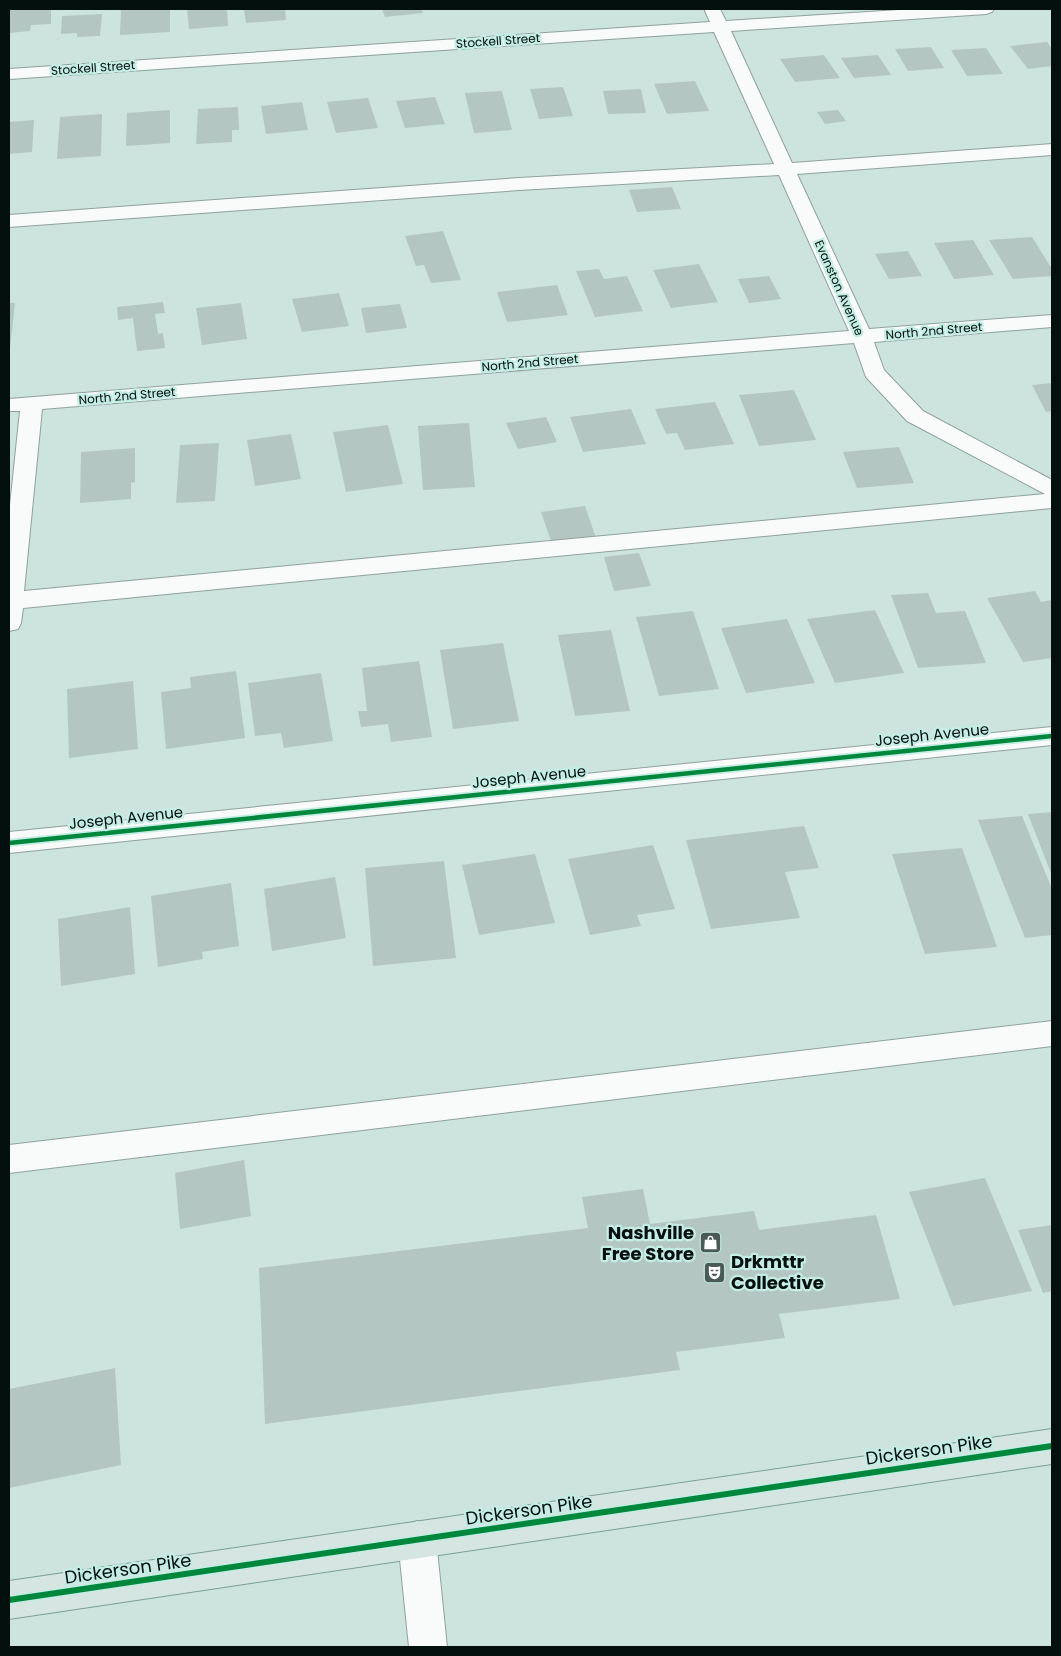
<svg xmlns="http://www.w3.org/2000/svg" width="1061" height="1656" font-family="Poppins,sans-serif">
  <style>
    .building { fill: #b4c6c1 }
    .lines { fill: none; stroke-linecap: round; stroke-linejoin: round }
    .minor-casing { stroke: #8fa19d; stroke-width: 2 }
    .major-casing { stroke: #7b9e97; stroke-width: 2 }
    .minor { fill: #f8fbfa; fill-rule: evenodd }
    .major { fill: #d4e5e2; fill-rule: evenodd }
    .cycleway-far1-casing { stroke: #c4ede3; stroke-width: 8 }
    .cycleway-casing { stroke: #c4ede3; stroke-width: 9 }
    .cycleway-far1 { stroke: #00873e; stroke-width: 4.5 }
    .cycleway { stroke: #00873e; stroke-width: 6 }
    .labels { text-anchor: middle; stroke-width: 4.5; stroke-linejoin: round; paint-order: stroke }
    .far-street-label { font-size: 12px; fill: #03100d; stroke: #c4ede3 }
    .street-label { font-size: 15px; fill: #03100d; stroke: #c4ede3 }
    .near-poi-label { font-size: 18px; font-weight: bold; fill: #03100d; stroke: #c4ede3; text-anchor: end }
    .near-street-label { font-size: 18px; fill: #03100d; stroke: #c4ede3 }
  </style>
  <rect width="100%" height="100%" fill="#cde4de"/>
  <g class="building">
    <path d="M 9,9 L 51,9 L 51,24 L 31,25 L 30,31 L 9,33 Z"/>
    <path d="M 170,9 L 170,32 L 120,35 L 121,10 Z"/>
    <path d="M 187,9 L 227,9 L 228,26 L 189,29 Z"/>
    <path d="M 244,9 L 285,9 L 286,20 L 246,23 Z"/>
    <path d="M 382,9 L 421,9 L 423,13 L 385,17 Z"/>
    <path d="M 102,14 L 100,36 L 77,37 L 77,33 L 61,34 L 62,16 Z"/>
    <path d="M 1047,42 L 1052,49 L 1052,66 L 1028,69 L 1010,46 Z"/>
    <path d="M 931,47 L 944,68 L 908,71 L 895,49 Z"/>
    <path d="M 986,48 L 1003,74 L 967,76 L 951,50 Z"/>
    <path d="M 824,55 L 840,78 L 795,82 L 780,59 Z"/>
    <path d="M 878,55 L 891,75 L 854,78 L 841,58 Z"/>
    <path d="M 695,81 L 709,111 L 667,114 L 654,84 Z"/>
    <path d="M 563,87 L 573,116 L 539,119 L 530,89 Z"/>
    <path d="M 641,89 L 646,113 L 608,114 L 603,91 Z"/>
    <path d="M 502,91 L 512,130 L 474,133 L 465,93 Z"/>
    <path d="M 435,97 L 445,124 L 405,128 L 396,101 Z"/>
    <path d="M 368,98 L 378,128 L 336,133 L 327,102 Z"/>
    <path d="M 302,102 L 308,130 L 266,134 L 261,106 Z"/>
    <path d="M 238,107 L 239,130 L 232,130 L 232,142 L 196,144 L 198,109 Z"/>
    <path d="M 170,110 L 170,143 L 126,146 L 127,113 Z"/>
    <path d="M 838,110 L 846,121 L 825,124 L 817,112 Z"/>
    <path d="M 102,114 L 101,156 L 57,159 L 60,117 Z"/>
    <path d="M 34,120 L 32,152 L 9,154 L 9,122 Z"/>
    <path d="M 672,187 L 681,209 L 637,212 L 629,190 Z"/>
    <path d="M 443,231 L 461,280 L 431,283 L 424,265 L 416,266 L 405,236 Z"/>
    <path d="M 1032,237 L 1052,269 L 1052,276 L 1013,279 L 989,240 Z"/>
    <path d="M 973,240 L 994,275 L 954,279 L 934,243 Z"/>
    <path d="M 908,251 L 922,276 L 889,279 L 875,254 Z"/>
    <path d="M 699,264 L 718,302 L 671,308 L 653,270 Z"/>
    <path d="M 599,269 L 604,279 L 627,276 L 643,311 L 595,317 L 576,271 Z"/>
    <path d="M 769,276 L 781,299 L 749,303 L 738,279 Z"/>
    <path d="M 557,285 L 568,315 L 507,322 L 497,292 Z"/>
    <path d="M 339,293 L 349,326 L 302,332 L 292,299 Z"/>
    <path d="M 163,302 L 165,313 L 155,314 L 158,334 L 163,333 L 165,348 L 137,351 L 133,318 L 118,320 L 117,307 Z"/>
    <path d="M 9,303 L 15,303 L 10,349 L 9,349 Z"/>
    <path d="M 241,303 L 247,339 L 202,345 L 196,308 Z"/>
    <path d="M 400,304 L 407,328 L 366,333 L 361,308 Z"/>
    <path d="M 1052,383 L 1052,411 L 1046,412 L 1032,385 Z"/>
    <path d="M 794,390 L 816,440 L 759,446 L 739,395 Z"/>
    <path d="M 715,402 L 734,444 L 685,450 L 677,433 L 666,434 L 655,409 Z"/>
    <path d="M 631,409 L 646,444 L 583,452 L 570,417 Z"/>
    <path d="M 546,417 L 557,442 L 518,449 L 506,423 Z"/>
    <path d="M 469,423 L 475,487 L 423,490 L 418,426 Z"/>
    <path d="M 388,425 L 403,484 L 346,492 L 333,432 Z"/>
    <path d="M 291,434 L 301,479 L 255,486 L 247,440 Z"/>
    <path d="M 219,443 L 215,501 L 176,503 L 180,445 Z"/>
    <path d="M 899,447 L 914,483 L 857,488 L 843,452 Z"/>
    <path d="M 135,448 L 135,482 L 131,483 L 131,499 L 80,503 L 81,452 Z"/>
    <path d="M 585,506 L 596,538 L 552,544 L 541,512 Z"/>
    <path d="M 639,553 L 651,586 L 614,591 L 604,557 Z"/>
    <path d="M 1035,591 L 1041,602 L 1052,600 L 1052,658 L 1023,662 L 987,598 Z"/>
    <path d="M 928,593 L 936,613 L 965,611 L 986,663 L 918,668 L 891,595 Z"/>
    <path d="M 875,610 L 904,673 L 835,683 L 807,619 Z"/>
    <path d="M 693,611 L 719,689 L 659,696 L 636,617 Z"/>
    <path d="M 787,619 L 815,683 L 746,693 L 721,628 Z"/>
    <path d="M 611,630 L 630,711 L 575,716 L 558,635 Z"/>
    <path d="M 503,643 L 519,721 L 453,729 L 440,650 Z"/>
    <path d="M 419,661 L 432,737 L 391,742 L 388,724 L 361,727 L 358,711 L 367,711 L 362,668 Z"/>
    <path d="M 236,671 L 245,738 L 166,749 L 161,692 L 191,688 L 190,677 Z"/>
    <path d="M 321,673 L 333,741 L 284,748 L 281,733 L 255,736 L 248,683 Z"/>
    <path d="M 133,681 L 138,749 L 69,758 L 67,689 Z"/>
    <path d="M 1052,812 L 1052,876 L 1028,814 Z"/>
    <path d="M 1022,816 L 1052,889 L 1052,935 L 1025,938 L 978,820 Z"/>
    <path d="M 804,826 L 819,868 L 785,872 L 800,918 L 711,929 L 686,840 Z"/>
    <path d="M 653,845 L 675,909 L 637,915 L 641,926 L 590,935 L 568,859 Z"/>
    <path d="M 962,848 L 997,947 L 925,954 L 892,854 Z"/>
    <path d="M 535,854 L 555,923 L 479,935 L 462,865 Z"/>
    <path d="M 444,861 L 456,958 L 373,966 L 365,868 Z"/>
    <path d="M 335,877 L 346,938 L 272,951 L 264,889 Z"/>
    <path d="M 231,883 L 239,946 L 202,952 L 203,959 L 158,967 L 151,896 Z"/>
    <path d="M 130,907 L 135,974 L 61,986 L 58,919 Z"/>
    <path d="M 244,1160 L 251,1216 L 180,1229 L 175,1173 Z"/>
    <path d="M 985,1178 L 1032,1291 L 953,1306 L 909,1192 Z"/>
    <path d="M 643,1189 L 650,1224 L 754,1211 L 759,1230 L 876,1215 L 900,1299 L 779,1314 L 785,1338 L 676,1352 L 680,1370 L 265,1424 L 259,1268 L 588,1228 L 582,1197 Z"/>
    <path d="M 1052,1225 L 1052,1291 L 1043,1293 L 1018,1230 Z"/>
    <path d="M 115,1368 L 121,1465 L 9,1488 L 9,1389 Z"/>
  </g>
  <g class="lines">
    <defs>
      <g id="minor">
        <path d="M 706,9 L 720,9 L 726,21 L 915,9 L 994,9 L 992,12 L 986,14 L 731,31 L 792,163 L 1052,144 L 1052,155 L 797,174 L 869,329 L 1052,315 L 1052,327 L 874,342 L 884,370 L 923,411 L 1052,480 L 1052,508 L 23,608 L 21,623 L 18,629 L 9,631 L 9,515 L 20,411 L 9,411 L 9,399 L 849,331 L 779,175 L 519,190 L 9,227 L 9,215 L 519,178 L 774,164 L 714,32 L 9,79 L 9,69 L 710,22 L 705,11 ZM 854,343 L 866,377 L 907,421 L 1045,494 L 24,591 L 42,409 Z"/>
        <path d="M 1052,727 L 1052,745 L 9,853 L 9,832 Z"/>
        <path d="M 1052,1021 L 1052,1046 L 9,1173 L 9,1145 Z"/>
        <path d="M 417,1521 L 430,1527 L 436,1540 L 447,1647 L 409,1647 L 398,1540 L 404,1527 Z"/>
      </g>
      <path id="major" d="M 1052,1429 L 1052,1464 L 9,1619 L 9,1581 Z"/>
    </defs>
    <use href="#minor" class="minor-casing"/>
    <use href="#major" class="major-casing"/>
    <use href="#minor" class="minor"/>
    <use href="#major" class="major"/>
    <defs>
      <path id="cycleway-far1" d="M 9,843 L 1052,736"/>
      <path id="cycleway" d="M 9,1600 L 1052,1446"/>
    </defs>
    <use href="#cycleway-far1" class="cycleway-far1-casing"/>
    <use href="#cycleway" class="cycleway-casing"/>
    <use href="#cycleway-far1" class="cycleway-far1"/>
    <use href="#cycleway" class="cycleway"/>
  </g>
  <defs>
    <symbol id="shop-square" viewBox="-11 -11 22 22"><rect x="-9" y="-9" width="18" height="18" rx="4" fill="#4a5a56" stroke="#c4ede3"/><path d="M-5-2.5h2.3a2.7 3.5 0 0 1 5.4 0H5L5.5 6h-11ZM-1.5-2.5h3a1.5 2.3 0 0 0-3 0Z" fill="#fff"/></symbol>
    <symbol id="theatre-square" viewBox="-11 -11 22 22"><rect x="-9" y="-9" width="18" height="18" rx="4" fill="#4a5a56" stroke="#c4ede3"/><path d="M-5-5.5Q0-4 5-5.5V0Q5 5 0 6Q-5 5-5 0ZM-3.3-2.5H-1v1.5H-3.3ZM1-2.5H3.3v1.5H1ZM-2.8 1Q0 5.5 2.8 1Z" fill="#fff"/></symbol>
  </defs>
  <g fill-rule="evenodd">
    <use href="#shop-square" x="698" y="1230" width="25" height="25"/>
    <use href="#theatre-square" x="702" y="1260" width="25" height="25"/>
  </g>
  <g class="labels">
    <g class="far-street-label">
      <text transform="translate(498 41) rotate(-4)" y="4">Stockell Street</text>
      <text transform="translate(93 68) rotate(-4)" y="4">Stockell Street</text>
      <text transform="translate(839 288) rotate(66)" y="4">Evanston Avenue</text>
      <text transform="translate(934 331) rotate(-5)" y="4">North 2nd Street</text>
      <text transform="translate(530 363) rotate(-5)" y="4">North 2nd Street</text>
      <text transform="translate(127 396) rotate(-5)" y="4">North 2nd Street</text>
    </g>
    <g class="street-label">
      <text transform="translate(932 735) rotate(-6)" y="5">Joseph Avenue</text>
      <text transform="translate(529 777) rotate(-6)" y="5">Joseph Avenue</text>
      <text transform="translate(126 818) rotate(-6)" y="5">Joseph Avenue</text>
    </g>
    <g class="near-poi-label">
      <text x="694" y="1239">Nashville<tspan x="694" dy="21">Free Store</tspan></text>
      <text x="731" y="1268" text-anchor="start">Drkmttr<tspan x="731" dy="21">Collective</tspan></text>
    </g>
    <g class="near-street-label">
      <text transform="translate(929 1450) rotate(-8)" y="6">Dickerson Pike</text>
      <text transform="translate(529 1510) rotate(-8)" y="6">Dickerson Pike</text>
      <text transform="translate(128 1569) rotate(-8)" y="6">Dickerson Pike</text>
    </g>
  </g>
  <rect width="1061" height="1656" fill="none" stroke="#03100d" stroke-width="20"/>
</svg>
